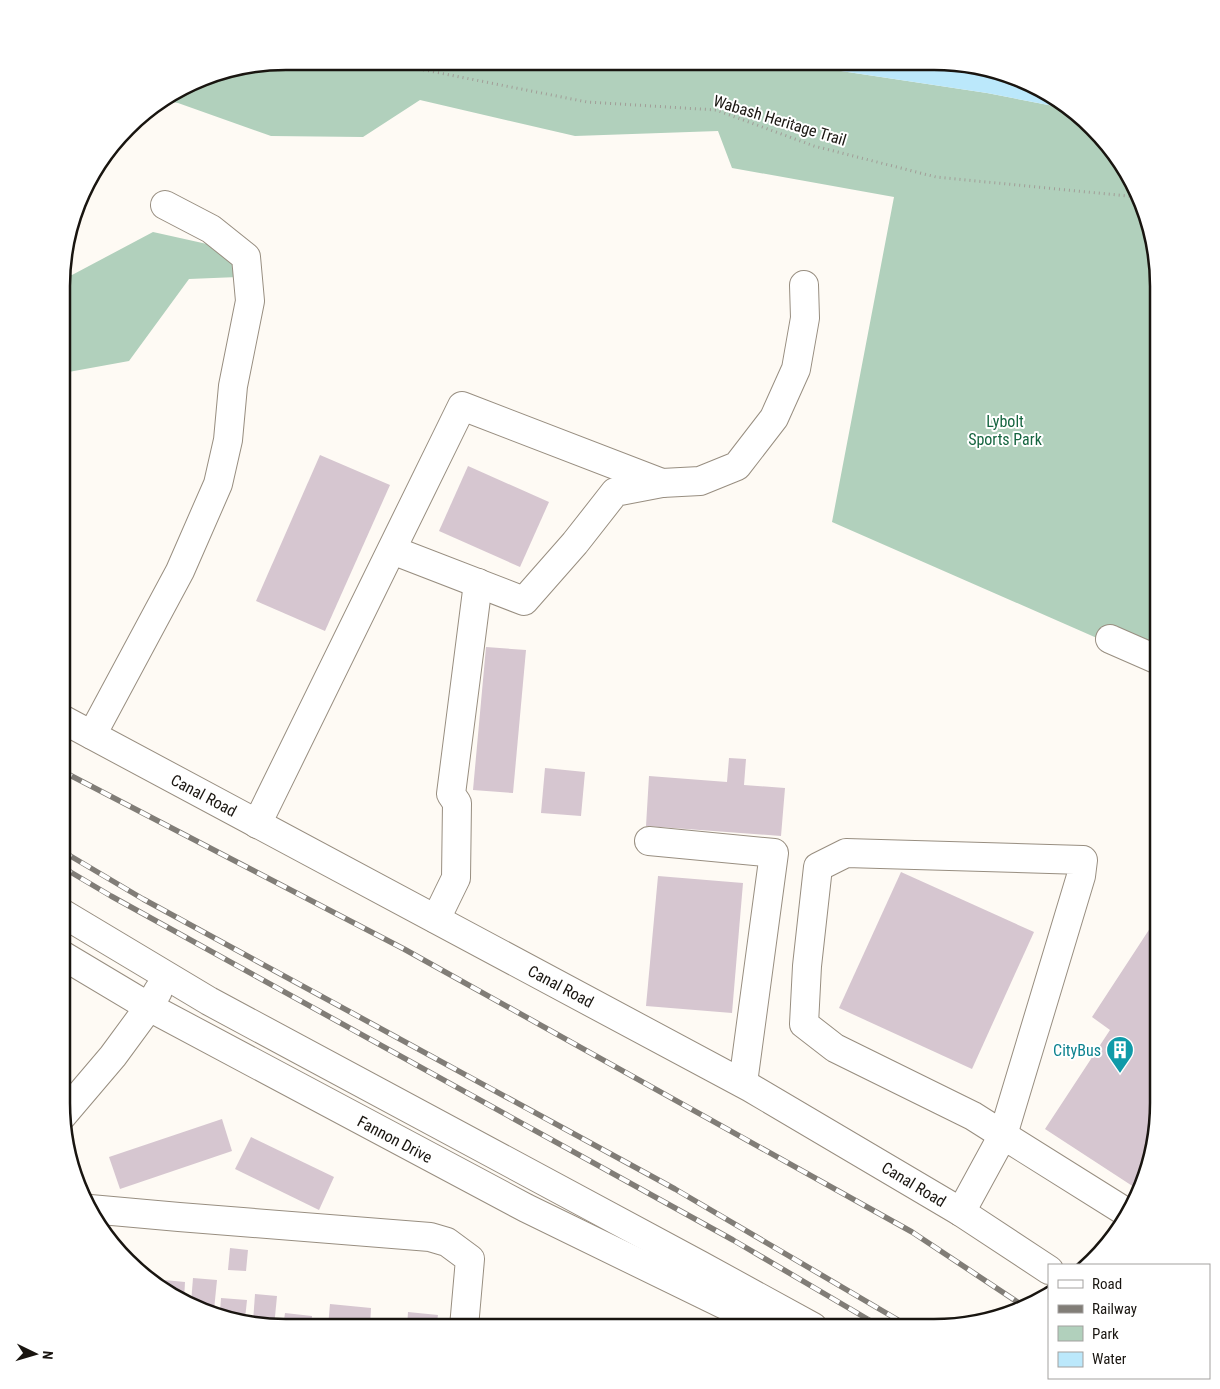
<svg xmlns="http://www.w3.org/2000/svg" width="1220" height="1389" font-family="'Roboto Condensed',sans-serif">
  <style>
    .green { fill: #b1d0bc }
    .water { fill: #bbe8fb }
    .building { fill: #d6c6d0 }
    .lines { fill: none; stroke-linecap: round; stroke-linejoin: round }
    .minor-casing { stroke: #988e80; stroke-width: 30 }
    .major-casing { stroke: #988e80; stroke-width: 30 }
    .path { stroke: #a19d97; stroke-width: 3; stroke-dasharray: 1 4; stroke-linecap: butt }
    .minor { stroke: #fff; stroke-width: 28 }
    .major { stroke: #fff; stroke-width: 28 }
    .rail-casing { stroke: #817d77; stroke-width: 5.5 }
    .rail { stroke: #fff; stroke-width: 4; stroke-dasharray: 11; stroke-linecap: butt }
    .labels { text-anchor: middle; stroke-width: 4; stroke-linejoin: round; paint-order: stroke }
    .street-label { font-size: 16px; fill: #191510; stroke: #fff }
    .park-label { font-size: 16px; fill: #166540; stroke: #fff }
    .culture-label { font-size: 16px; fill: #0d838f; stroke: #fff; text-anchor: end }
    .rim { fill: none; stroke: #191510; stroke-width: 2.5 }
  </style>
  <rect width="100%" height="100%" fill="#fefaf4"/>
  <g class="green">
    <path d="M 286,61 L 788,63 L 987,93 L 1069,109 L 1121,161 L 1147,214 L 1158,272 L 1158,666 L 1131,653 L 832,522 L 894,197 L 732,168 L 718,131 L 575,136 L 420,100 L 363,137 L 271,136 L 178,103 L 166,101 L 213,73 Z"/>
    <path d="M 153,232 L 225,248 L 238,277 L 189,279 L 129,361 L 63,373 L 63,273 L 72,275 Z"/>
  </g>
  <path class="water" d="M 788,63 L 963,63 L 1059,99 L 1069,109 L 987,93 Z"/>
  <g class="building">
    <path d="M 320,455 L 390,485 L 325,631 L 256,601 Z"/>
    <path d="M 468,466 L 549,502 L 520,567 L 439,531 Z"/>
    <path d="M 486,647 L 526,650 L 513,793 L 473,790 Z"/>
    <path d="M 729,758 L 746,759 L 744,785 L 785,788 L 781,836 L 646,826 L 649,776 L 727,782 Z"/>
    <path d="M 545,768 L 585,772 L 581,816 L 541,813 Z"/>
    <path d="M 901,872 L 1034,932 L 972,1069 L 839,1008 Z"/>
    <path d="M 658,876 L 743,883 L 732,1013 L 646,1006 Z"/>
    <path d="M 1158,916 L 1158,1117 L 1137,1189 L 1045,1129 L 1110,1030 L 1092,1017 Z"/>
    <path d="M 222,1119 L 232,1151 L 120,1189 L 109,1157 Z"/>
    <path d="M 251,1137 L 334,1177 L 319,1210 L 235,1169 Z"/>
    <path d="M 230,1248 L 248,1250 L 246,1271 L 228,1270 Z"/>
    <path d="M 193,1278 L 217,1280 L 214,1310 L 191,1303 Z"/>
    <path d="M 164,1280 L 185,1282 L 184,1301 L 173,1297 L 163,1288 Z"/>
    <path d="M 255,1294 L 277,1296 L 274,1327 L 253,1322 Z"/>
    <path d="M 221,1298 L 247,1300 L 245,1319 L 220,1312 Z"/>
    <path d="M 330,1304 L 371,1308 L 370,1327 L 328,1327 Z"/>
    <path d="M 408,1312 L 438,1315 L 436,1327 L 407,1327 Z"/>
    <path d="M 285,1313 L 312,1316 L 311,1327 L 283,1327 Z"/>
    <path d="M 377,1320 L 405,1322 L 404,1327 L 376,1327 Z"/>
  </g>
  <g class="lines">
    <defs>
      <g id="minor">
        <path d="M 392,550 L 524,601 L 575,543 L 615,492 L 662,483 L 700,481 L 737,466 L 774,418 L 796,369 L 805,318 L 804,285"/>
        <path d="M 1110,639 L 1158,660"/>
        <path d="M 92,735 L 180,571 L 218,484 L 228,440 L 233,386 L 250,301 L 246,257 L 211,229 L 165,205"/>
        <path d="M 257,824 L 462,406 L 662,483"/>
        <path d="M 649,841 L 774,853 L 743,1083"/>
        <path d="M 846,853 L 1083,860 L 1081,876 L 1003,1135 L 973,1116 L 835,1048 L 804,1024 L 807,966 L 818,867 Z"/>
        <path d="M 62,913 L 209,1001 L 700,1265 L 813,1327"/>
        <path d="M 436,919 L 456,878 L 457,803 L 451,794 L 478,583"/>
        <path d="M 62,955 L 149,1007 L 526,1208 L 770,1327"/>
        <path d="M 62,1116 L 113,1056 L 149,1007 L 158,991"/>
        <path d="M 90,1209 L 179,1217 L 430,1237 L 447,1242 L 470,1259 L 464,1327"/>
        <path d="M 961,1212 L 1003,1135 L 1129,1214"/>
      </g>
      <path id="major" d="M 62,719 L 751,1088 L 961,1212 L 1049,1270"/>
    </defs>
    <use href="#minor" class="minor-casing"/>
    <use href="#major" class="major-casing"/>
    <path class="path" d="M 384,62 L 587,102 L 716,110 L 814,146 L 936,177 L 1138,197"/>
    <use href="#minor" class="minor"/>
    <use href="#major" class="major"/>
    <defs>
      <g id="rail">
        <path d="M 62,771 L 404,949 L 912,1232 L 1025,1307"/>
        <path d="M 62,851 L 143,899 L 675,1189 L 910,1327"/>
        <path d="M 62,867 L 111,896 L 733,1240 L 881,1327"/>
      </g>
    </defs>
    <use href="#rail" class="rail-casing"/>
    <use href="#rail" class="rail"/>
  </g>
  <defs>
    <symbol id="building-pin" viewBox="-11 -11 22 30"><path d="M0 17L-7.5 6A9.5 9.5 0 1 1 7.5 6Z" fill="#0f9aa8" stroke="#fff"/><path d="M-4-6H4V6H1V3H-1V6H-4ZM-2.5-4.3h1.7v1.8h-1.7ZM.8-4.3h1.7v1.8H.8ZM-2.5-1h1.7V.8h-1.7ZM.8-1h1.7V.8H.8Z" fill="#fff"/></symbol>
  </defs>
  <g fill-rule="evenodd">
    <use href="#building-pin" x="1104" y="1034" width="32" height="43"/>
  </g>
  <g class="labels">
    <g class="street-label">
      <text transform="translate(780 120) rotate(17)" y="6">Wabash Heritage Trail</text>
      <text transform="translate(204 795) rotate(28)" y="6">Canal Road</text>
      <text transform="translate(561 986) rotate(28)" y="6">Canal Road</text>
      <text transform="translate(395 1139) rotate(28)" y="6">Fannon Drive</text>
      <text transform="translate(914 1184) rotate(31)" y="6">Canal Road</text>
    </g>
    <g class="park-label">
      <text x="1005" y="427">Lybolt<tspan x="1005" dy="18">Sports Park</tspan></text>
    </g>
    <g class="culture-label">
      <text x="1101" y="1056">CityBus</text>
    </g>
  </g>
  <path d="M0 0H1220V1389H0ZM286 70H934A216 216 0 0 1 1150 286V1103A216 216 0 0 1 934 1319H286A216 216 0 0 1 70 1103V286A216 216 0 0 1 286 70Z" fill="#fff" fill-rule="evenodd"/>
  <path class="rim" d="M286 70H934A216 216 0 0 1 1150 286V1103A216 216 0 0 1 934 1319H286A216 216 0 0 1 70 1103V286A216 216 0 0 1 286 70Z"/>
  <rect x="1048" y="1264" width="162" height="115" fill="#ffffff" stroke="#a3a19f"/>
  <rect x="1058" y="1280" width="25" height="8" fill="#ffffff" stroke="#a3a19f"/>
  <text x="1092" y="1289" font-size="15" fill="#191510">Road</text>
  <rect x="1058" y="1305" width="25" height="8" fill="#817d77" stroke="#a3a19f"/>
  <text x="1092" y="1314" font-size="15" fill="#191510">Railway</text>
  <rect x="1058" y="1326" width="25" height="15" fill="#b1d0bc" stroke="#a3a19f"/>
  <text x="1092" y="1339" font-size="15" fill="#191510">Park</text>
  <rect x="1058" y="1352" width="25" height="15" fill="#bbe8fb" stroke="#a3a19f"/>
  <text x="1092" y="1364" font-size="15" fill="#191510">Water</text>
  <g transform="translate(35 1354) rotate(95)" stroke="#ffffff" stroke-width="4" paint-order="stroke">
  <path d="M0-4L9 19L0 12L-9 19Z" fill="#191510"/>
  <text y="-8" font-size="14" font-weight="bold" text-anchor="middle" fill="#191510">N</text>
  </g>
</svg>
